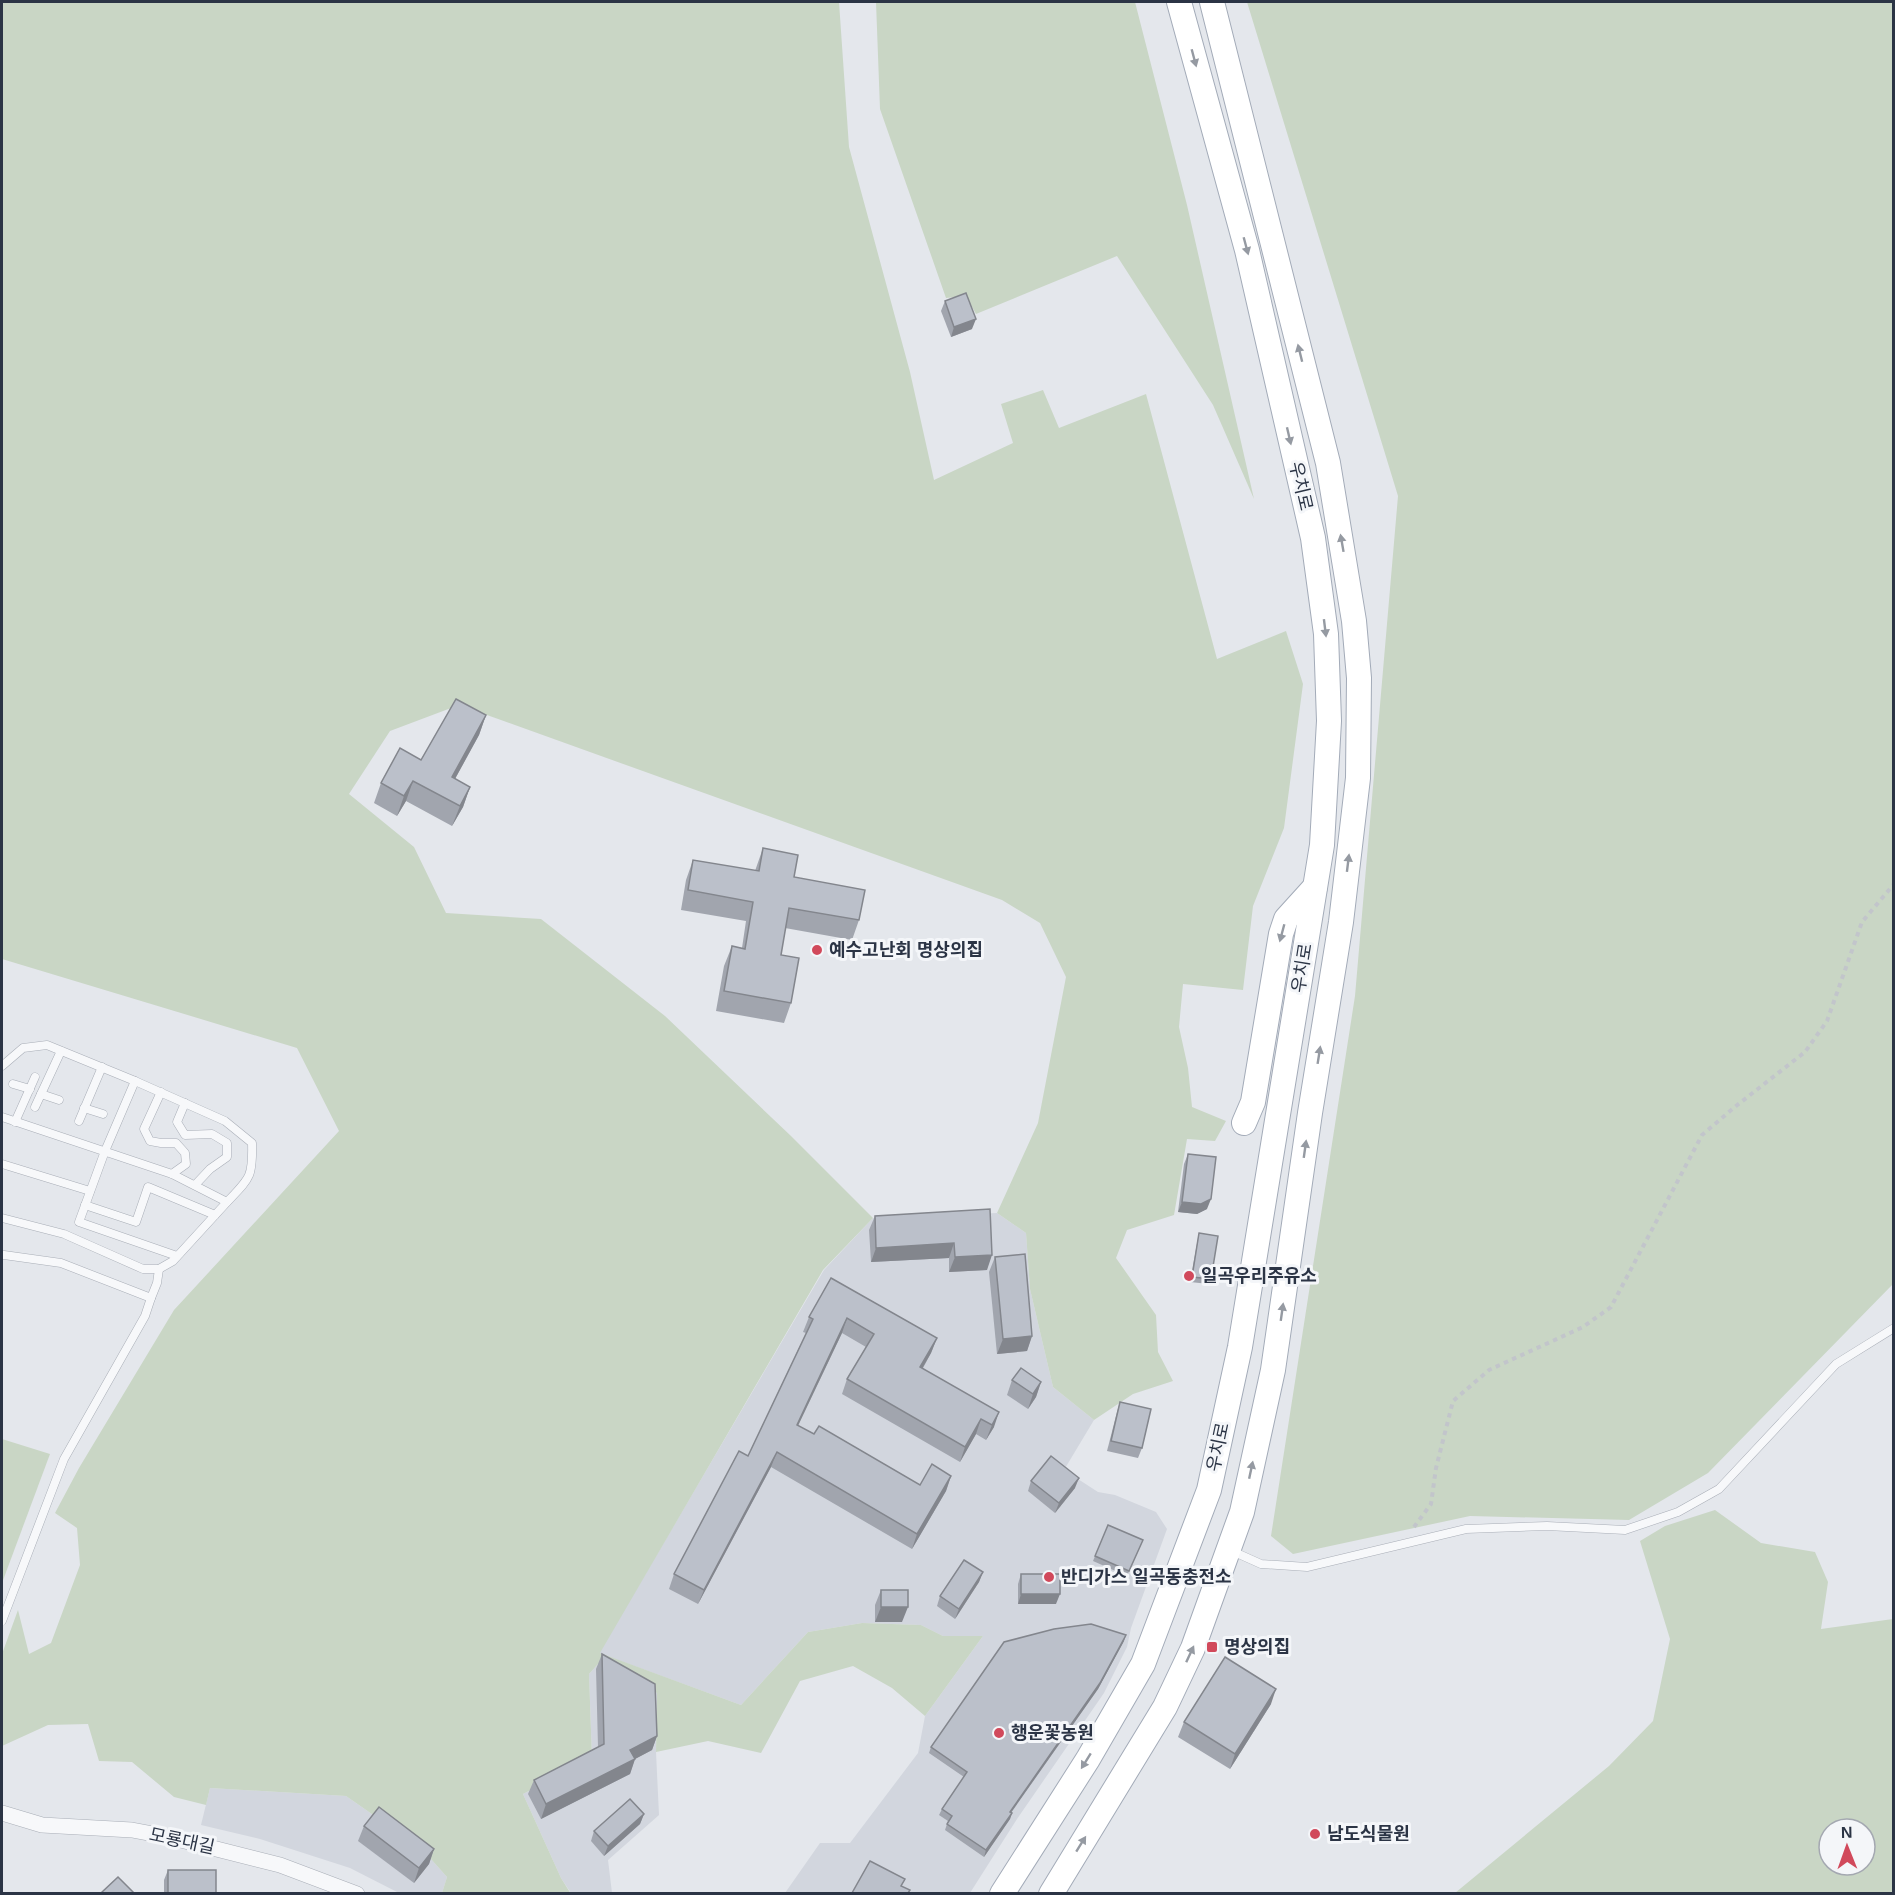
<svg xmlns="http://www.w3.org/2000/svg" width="1895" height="1895" font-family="Helvetica,'Noto Sans KR',sans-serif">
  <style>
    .built { fill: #d2d6de }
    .green { fill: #c9d6c5; fill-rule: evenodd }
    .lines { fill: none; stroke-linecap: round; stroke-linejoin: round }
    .lane-casing { stroke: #a9aeb7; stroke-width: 9 }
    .street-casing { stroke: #a9aeb7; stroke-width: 16 }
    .primary-casing { stroke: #a3abb8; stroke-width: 26 }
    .path { stroke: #c2c5cb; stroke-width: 4; stroke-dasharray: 4.5 4.5; stroke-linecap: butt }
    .lane { stroke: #f7f8fa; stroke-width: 8 }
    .street { stroke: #f7f8fa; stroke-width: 15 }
    .primary { stroke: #fff; stroke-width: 24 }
    .wall { fill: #a1a5ae }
    .shaded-wall { fill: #83868d }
    .building { fill: #bbc0ca; stroke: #83868d; stroke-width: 1.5 }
    .oneway { fill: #959aa2 }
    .poi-dot { fill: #d1495b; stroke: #f4f6f9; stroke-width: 2 }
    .labels { text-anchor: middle; stroke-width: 6; stroke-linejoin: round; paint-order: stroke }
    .street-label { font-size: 18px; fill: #2b3445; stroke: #f4f6f9 }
    .poi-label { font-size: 18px; font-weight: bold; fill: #2b3445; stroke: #f4f6f9; text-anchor: start }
  </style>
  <rect width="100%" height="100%" fill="#e4e7ec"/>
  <g class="built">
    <path d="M 997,1213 L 1026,1233 L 1030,1289 L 1053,1387 L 1094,1420 L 1064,1470 L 1098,1492 L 1115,1495 L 1156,1512 L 1167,1529 L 1131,1628 L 1127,1647 L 1104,1693 L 1017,1819 L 970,1893 L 785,1893 L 820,1843 L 850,1843 L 918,1753 L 925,1716 L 983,1636 L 943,1636 L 921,1625 L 862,1623 L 808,1632 L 741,1705 L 599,1653 L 824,1270 L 873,1218 Z"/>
    <path d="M 598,1664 L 657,1693 L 656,1752 L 659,1815 L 608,1860 L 612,1893 L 571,1893 L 561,1878 L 523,1794 L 592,1758 L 589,1674 Z"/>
    <path d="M 210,1788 L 346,1796 L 422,1849 L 447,1877 L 442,1893 L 399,1893 L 350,1868 L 260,1839 L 201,1825 Z"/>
  </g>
  <g class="green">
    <path d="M 2,2 L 839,2 L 849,147 L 910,372 L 934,480 L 1013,443 L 1001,404 L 1043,390 L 1059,428 L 1146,394 L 1217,659 L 1286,631 L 1303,684 L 1284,828 L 1253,906 L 1243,990 L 1183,984 L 1179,1027 L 1188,1068 L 1192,1107 L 1226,1121 L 1215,1141 L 1187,1139 L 1174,1215 L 1127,1230 L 1116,1258 L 1156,1315 L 1158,1352 L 1173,1381 L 1133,1394 L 1094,1420 L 1053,1387 L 1030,1289 L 1026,1233 L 997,1213 L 1038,1123 L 1066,977 L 1040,923 L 1002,900 L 459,705 L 390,731 L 349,794 L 414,847 L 446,913 L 541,919 L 665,1016 L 791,1136 L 873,1218 L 823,1270 L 600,1653 L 741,1705 L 808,1632 L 862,1623 L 921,1625 L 943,1636 L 983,1636 L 925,1716 L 892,1688 L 853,1666 L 800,1681 L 761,1753 L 708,1741 L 656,1752 L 657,1693 L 598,1664 L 589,1674 L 592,1758 L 523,1794 L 561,1878 L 571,1894 L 442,1893 L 447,1877 L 422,1849 L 346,1796 L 210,1788 L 206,1805 L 174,1797 L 132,1762 L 99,1761 L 88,1724 L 48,1725 L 2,1746 L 2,1654 L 18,1610 L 29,1654 L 51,1643 L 80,1565 L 77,1528 L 55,1513 L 79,1468 L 174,1310 L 339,1131 L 297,1048 L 2,959 Z"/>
    <path d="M 876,2 L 1135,2 L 1187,205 L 1254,499 L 1213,405 L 1117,256 L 976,314 L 966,296 L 946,298 L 880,109 Z"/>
    <path d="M 1247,2 L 1893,2 L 1893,1284 L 1708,1473 L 1629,1520 L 1470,1516 L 1293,1554 L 1271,1536 L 1355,996 L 1398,496 Z"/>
    <path d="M 2,1439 L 50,1454 L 2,1583 Z"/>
    <path d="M 1715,1510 L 1761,1543 L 1815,1552 L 1828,1582 L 1821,1629 L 1893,1619 L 1893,1893 L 1455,1893 L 1609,1766 L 1653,1721 L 1670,1639 L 1640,1541 L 1665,1526 ZM 1829,1829 L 1865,1829 L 1865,1865 L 1829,1865 Z"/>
  </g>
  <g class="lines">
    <defs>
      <g id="lane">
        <path d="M 2,1066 L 23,1048 L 47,1045 L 135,1081 L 225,1121 L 252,1143 C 253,1177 250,1178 227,1202 L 172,1174 L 2,1117"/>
        <path d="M 135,1081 L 105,1151 L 79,1222 L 177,1256"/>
        <path d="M 13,1084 L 30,1089"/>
        <path d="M 161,1092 L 144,1129 L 150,1141 L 161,1143 L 176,1143 L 185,1153 L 186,1164 L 172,1174"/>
        <path d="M 41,1094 L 59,1100"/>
        <path d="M 185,1103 L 177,1122 L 185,1135 L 212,1134 L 227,1143 L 227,1157 L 210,1169 L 195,1185"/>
        <path d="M 35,1107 L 61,1051"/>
        <path d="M 84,1108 L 103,1114"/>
        <path d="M 79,1121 L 102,1067"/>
        <path d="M 15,1122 L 35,1077"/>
        <path d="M 2,1164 L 90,1191"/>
        <path d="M 85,1205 L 136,1222 L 148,1187 L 215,1215"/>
        <path d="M 2,1218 L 64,1234 L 143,1269 L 159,1269 L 173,1261 L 227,1202"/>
        <path d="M 151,1298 L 157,1283 L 159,1269"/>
        <path d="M 1232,1551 L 1261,1564 L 1307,1567 L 1466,1529 L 1547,1526 L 1625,1530 L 1678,1512 L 1719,1489 L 1836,1364 L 1894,1328"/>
        <path d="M 2,1621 L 64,1459 L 145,1316 L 151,1298 L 61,1263 L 4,1255"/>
      </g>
      <path id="street" d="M 2,1813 L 42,1825 L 132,1830 L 169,1837 L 280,1865 L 357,1894"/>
      <g id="primary">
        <path d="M 1244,1123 L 1253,1102 L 1281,934 L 1286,919 L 1315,887"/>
        <path d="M 1002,1894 L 1088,1759 L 1143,1664 L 1209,1490 L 1240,1347 L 1322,845 L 1329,721 L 1326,634 L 1313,538 L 1247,250 L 1179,2"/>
        <path d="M 1051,1894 L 1165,1707 L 1193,1648 L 1242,1512 L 1273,1370 L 1310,1113 L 1341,922 L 1358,778 L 1359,678 L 1354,621 L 1328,463 L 1212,2"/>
      </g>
    </defs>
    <use href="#lane" class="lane-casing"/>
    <use href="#street" class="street-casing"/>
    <use href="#primary" class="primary-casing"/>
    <path class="path" d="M 1414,1527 L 1431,1504 L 1436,1468 L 1453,1401 L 1489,1370 L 1583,1327 L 1611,1307 L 1702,1135 L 1736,1106 L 1805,1052 L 1827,1021 L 1862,922 L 1894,884"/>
    <use href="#lane" class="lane"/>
    <use href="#street" class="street"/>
    <use href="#primary" class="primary"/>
  </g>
  <g class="wall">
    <path d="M 945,301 L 972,329 L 951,337 L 941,311 Z"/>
    <path d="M 486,715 L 479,735 L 455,779 L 470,787 L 463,807 L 452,826 L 406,801 L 397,816 L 374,803 L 381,783 L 421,760 Z"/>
    <path d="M 763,848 L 794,877 L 859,920 L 852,940 L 785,928 L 781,955 L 791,1003 L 784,1023 L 716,1011 L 724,966 L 732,946 L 742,948 L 746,921 L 681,910 L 686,880 L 693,860 L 755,871 Z"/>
    <path d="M 1188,1154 L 1207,1209 L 1197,1214 L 1178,1212 L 1184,1164 Z"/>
    <path d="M 990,1209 L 987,1270 L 949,1272 L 949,1258 L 871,1262 L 869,1230 L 875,1216 Z"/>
    <path d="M 1199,1233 L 1211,1279 L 1209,1284 L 1190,1282 L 1198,1238 Z"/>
    <path d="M 995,1257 L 1032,1336 L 1027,1351 L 997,1354 L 989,1272 Z"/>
    <path d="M 831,1278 L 937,1338 L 931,1353 L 923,1368 L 994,1427 L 986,1440 L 976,1434 L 960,1462 L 842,1394 L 847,1379 L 866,1347 L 842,1333 L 798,1426 L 920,1485 L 951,1476 L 946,1491 L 912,1549 L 771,1467 L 698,1604 L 669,1589 L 674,1574 L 748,1456 L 806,1333 L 803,1332 L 809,1317 Z"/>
    <path d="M 1012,1380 L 1041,1382 L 1036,1397 L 1028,1409 L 1007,1395 Z"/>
    <path d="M 1120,1402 L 1142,1448 L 1138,1458 L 1107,1451 L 1117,1412 Z"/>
    <path d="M 1031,1481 L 1075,1488 L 1055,1513 L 1028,1491 Z"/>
    <path d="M 1108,1525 L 1143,1540 L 1127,1576 L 1093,1561 Z"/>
    <path d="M 983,1572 L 979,1582 L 955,1619 L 937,1606 L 940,1596 Z"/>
    <path d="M 1021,1574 L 1056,1604 L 1018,1604 L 1018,1584 Z"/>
    <path d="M 881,1590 L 902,1622 L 875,1622 L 875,1605 Z"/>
    <path d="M 1124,1641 L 1098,1689 L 1011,1813 L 1012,1813 L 1010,1819 L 984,1857 L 945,1830 L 948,1821 L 939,1815 L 942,1809 L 964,1777 L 929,1753 L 931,1747 Z"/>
    <path d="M 602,1654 L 657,1736 L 652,1750 L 635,1759 L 630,1774 L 541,1819 L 528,1794 L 534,1780 L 598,1747 L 596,1669 Z"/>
    <path d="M 1271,1704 L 1230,1769 L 1178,1737 L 1184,1722 Z"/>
    <path d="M 644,1814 L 640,1824 L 604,1856 L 591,1841 L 594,1831 Z"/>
    <path d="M 364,1826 L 434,1849 L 429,1864 L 414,1883 L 358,1841 Z"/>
    <path d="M 168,1870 L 216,1893 L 164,1893 L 164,1880 Z"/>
  </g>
  <g class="shaded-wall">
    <path d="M 976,319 L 972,329 L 951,337 L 954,327 Z"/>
    <path d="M 486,715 L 479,735 L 445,797 L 452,777 Z"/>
    <path d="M 413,781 L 406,801 L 397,816 L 404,796 Z"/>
    <path d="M 470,787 L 463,807 L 452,826 L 460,806 Z"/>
    <path d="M 1211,1199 L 1207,1209 L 1197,1214 L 1178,1212 L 1182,1202 Z"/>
    <path d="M 954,1243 L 949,1258 L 871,1262 L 876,1248 Z"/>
    <path d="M 992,1255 L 987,1270 L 949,1272 L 955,1257 Z"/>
    <path d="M 847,1318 L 842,1333 L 791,1440 L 797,1425 Z"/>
    <path d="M 1032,1336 L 1027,1351 L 997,1354 L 1003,1339 Z"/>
    <path d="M 937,1338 L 931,1353 L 915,1381 L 920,1367 Z"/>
    <path d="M 1041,1382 L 1036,1397 L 1028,1409 L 1033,1394 Z"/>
    <path d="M 999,1412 L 994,1427 L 986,1440 L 992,1425 Z"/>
    <path d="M 981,1419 L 976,1434 L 960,1462 L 965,1447 Z"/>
    <path d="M 777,1452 L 771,1467 L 698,1604 L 704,1590 Z"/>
    <path d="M 951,1476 L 946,1491 L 912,1549 L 917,1534 Z"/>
    <path d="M 1079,1478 L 1075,1488 L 1055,1513 L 1059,1503 Z"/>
    <path d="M 983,1572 L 979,1582 L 955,1619 L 959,1609 Z"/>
    <path d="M 1021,1594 L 1060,1594 L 1056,1604 L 1018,1604 Z"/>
    <path d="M 881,1607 L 908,1607 L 902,1622 L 875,1622 Z"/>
    <path d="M 1126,1635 L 1124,1641 L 1098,1689 L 1007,1818 L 1010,1812 Z"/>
    <path d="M 1276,1689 L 1271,1704 L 1230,1769 L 1235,1754 Z"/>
    <path d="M 657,1736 L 652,1750 L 635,1759 L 630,1774 L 541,1819 L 546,1804 L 630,1750 Z"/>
    <path d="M 1012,1813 L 1010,1819 L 984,1857 L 986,1850 Z"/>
    <path d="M 644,1814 L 640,1824 L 604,1856 L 608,1846 Z"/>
    <path d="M 434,1849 L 429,1864 L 414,1883 L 419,1868 Z"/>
  </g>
  <g class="building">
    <path d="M 966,293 L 976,319 L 954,327 L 945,301 Z"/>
    <path d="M 456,699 L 486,715 L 452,777 L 470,787 L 460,806 L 413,781 L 404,796 L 381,783 L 400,748 L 421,760 Z"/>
    <path d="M 763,848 L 798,855 L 794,877 L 865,890 L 859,920 L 789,908 L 781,955 L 799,958 L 791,1003 L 724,991 L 732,946 L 745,949 L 753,902 L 688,890 L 693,860 L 759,871 Z"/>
    <path d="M 1188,1154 L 1216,1157 L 1211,1199 L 1201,1204 L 1182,1202 Z"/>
    <path d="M 990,1209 L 992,1255 L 955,1257 L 954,1243 L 876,1248 L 875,1216 Z"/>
    <path d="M 1199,1233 L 1218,1236 L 1211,1279 L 1192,1277 Z"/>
    <path d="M 1025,1254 L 1032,1336 L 1003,1339 L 995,1257 Z"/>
    <path d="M 831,1278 L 937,1338 L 920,1367 L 999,1412 L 992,1425 L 981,1419 L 965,1447 L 847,1379 L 874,1334 L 847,1318 L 797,1425 L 814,1434 L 819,1426 L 920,1485 L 932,1464 L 951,1476 L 917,1534 L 777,1452 L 704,1590 L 674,1574 L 739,1451 L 748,1456 L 813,1319 L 809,1317 Z"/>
    <path d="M 1021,1368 L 1041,1382 L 1033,1394 L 1012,1380 Z"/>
    <path d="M 1120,1402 L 1151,1409 L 1142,1448 L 1111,1441 Z"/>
    <path d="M 1051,1456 L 1079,1478 L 1059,1503 L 1031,1481 Z"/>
    <path d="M 1108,1525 L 1143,1540 L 1129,1571 L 1095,1556 Z"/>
    <path d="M 964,1560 L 983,1572 L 959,1609 L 940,1596 Z"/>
    <rect x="1021" y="1574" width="39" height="20"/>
    <rect x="881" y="1590" width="27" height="17"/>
    <path d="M 1091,1624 L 1126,1635 L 1100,1683 L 1010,1812 L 1012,1813 L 986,1850 L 947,1824 L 952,1816 L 942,1809 L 967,1772 L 931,1747 L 1004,1642 L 1054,1629 Z"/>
    <path d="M 602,1654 L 655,1684 L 657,1736 L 630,1750 L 635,1759 L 546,1804 L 534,1780 L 604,1744 Z"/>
    <path d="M 1225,1657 L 1276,1689 L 1235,1754 L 1184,1722 Z"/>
    <path d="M 630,1799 L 644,1814 L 608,1846 L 594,1831 Z"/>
    <path d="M 379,1807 L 434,1849 L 419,1868 L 364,1826 Z"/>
    <path d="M 870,1861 L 905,1879 L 901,1886 L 910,1890 L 908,1893 L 852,1893 Z"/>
    <rect x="168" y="1870" width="48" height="23"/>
    <path d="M 118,1877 L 134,1893 L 101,1893 Z"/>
  </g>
  <defs><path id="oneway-solid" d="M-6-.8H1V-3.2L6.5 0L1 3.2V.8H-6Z" transform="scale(1.5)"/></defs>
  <g class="oneway">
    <use href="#oneway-solid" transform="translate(1194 58) rotate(75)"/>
    <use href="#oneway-solid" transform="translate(1246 246) rotate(75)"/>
    <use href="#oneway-solid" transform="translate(1300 353) rotate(-104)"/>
    <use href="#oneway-solid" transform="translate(1289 436) rotate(77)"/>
    <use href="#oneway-solid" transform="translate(1342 543) rotate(-100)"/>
    <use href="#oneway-solid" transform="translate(1325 628) rotate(83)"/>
    <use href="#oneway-solid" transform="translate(1348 863) rotate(-83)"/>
    <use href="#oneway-solid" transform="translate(1282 933) rotate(105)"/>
    <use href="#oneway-solid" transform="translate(1319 1055) rotate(-81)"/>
    <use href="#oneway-solid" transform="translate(1305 1149) rotate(-82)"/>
    <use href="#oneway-solid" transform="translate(1282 1312) rotate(-82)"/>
    <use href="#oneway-solid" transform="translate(1251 1470) rotate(-78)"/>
    <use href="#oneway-solid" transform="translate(1190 1654) rotate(-65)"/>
    <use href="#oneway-solid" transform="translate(1086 1761) rotate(122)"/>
    <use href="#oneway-solid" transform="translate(1081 1844) rotate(-58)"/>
  </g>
  <g class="poi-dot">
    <circle cx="817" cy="950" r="6"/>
    <circle cx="1189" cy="1276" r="6"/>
    <circle cx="1049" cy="1577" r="6"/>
    <rect x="1206" y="1641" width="12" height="12" rx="3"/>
    <circle cx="999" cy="1733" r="6"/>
    <circle cx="1315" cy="1834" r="6"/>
  </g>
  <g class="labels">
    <g class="street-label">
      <text transform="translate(1301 486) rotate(77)" y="6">우치로</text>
      <text transform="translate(1302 968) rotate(-81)" y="6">우치로</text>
      <text transform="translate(1218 1447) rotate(-78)" y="6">우치로</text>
      <text transform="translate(182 1841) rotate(12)" y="6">모룡대길</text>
    </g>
    <g class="poi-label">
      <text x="829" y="956">예수고난회 명상의집</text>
      <text x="1201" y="1282">일곡우리주유소</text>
      <text x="1061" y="1583">반디가스 일곡동충전소</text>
      <text x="1224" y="1653">명상의집</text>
      <text x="1011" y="1739">행운꽃농원</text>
      <text x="1327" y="1840">남도식물원</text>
    </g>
  </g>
  <rect width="1895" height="1895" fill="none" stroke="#2b3445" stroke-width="6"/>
  <g transform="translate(1847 1847) rotate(359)"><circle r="28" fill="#f4f6f9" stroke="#a4a8b1" stroke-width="1.5"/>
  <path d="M0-4.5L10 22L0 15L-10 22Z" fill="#d1495b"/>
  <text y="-9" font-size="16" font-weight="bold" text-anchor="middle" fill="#2b3445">N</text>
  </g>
</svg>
